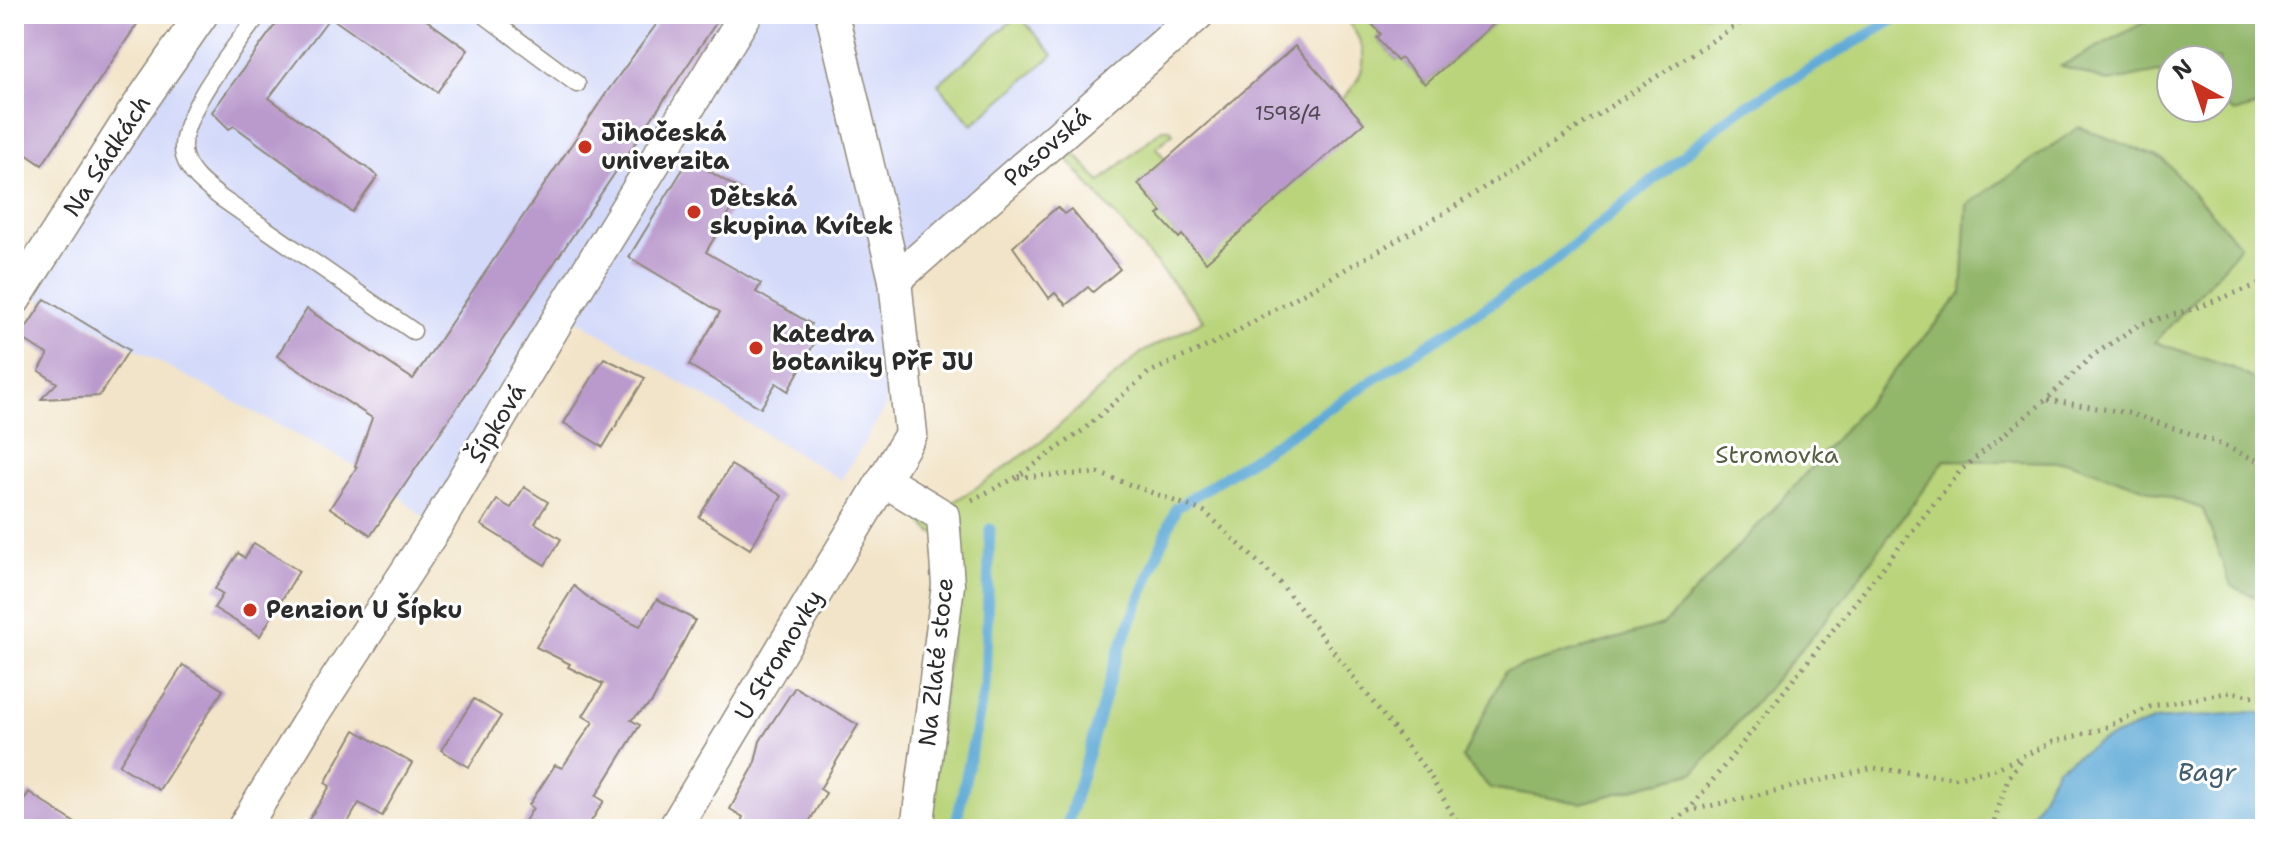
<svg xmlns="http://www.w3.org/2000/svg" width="2279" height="843" font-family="'Shantell Sans',sans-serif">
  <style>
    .built { fill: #d3d9f9 }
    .green { fill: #b9d47a; stroke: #728052; stroke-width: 2; fill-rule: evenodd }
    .forest { fill: #92b66a; stroke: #5e704a; stroke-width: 2 }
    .water { fill: #5ca8d5; stroke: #446a80; stroke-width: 2 }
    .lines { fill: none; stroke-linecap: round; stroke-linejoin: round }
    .stream { stroke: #5ca8d5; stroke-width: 11 }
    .building { fill: #ba9acc }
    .lane-casing { stroke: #8e887a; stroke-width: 19 }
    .street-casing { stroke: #8e887a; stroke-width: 35 }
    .path { stroke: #8e887a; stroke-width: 5; stroke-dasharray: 2 6; stroke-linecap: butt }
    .lane { stroke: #fff; stroke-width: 16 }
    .street { stroke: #fff; stroke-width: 32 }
    .poi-dot { fill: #c8321e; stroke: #fff; stroke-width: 3 }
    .labels { text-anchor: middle; stroke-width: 6; stroke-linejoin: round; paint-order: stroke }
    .number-label { font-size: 20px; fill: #4f4753 }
    .poi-label { font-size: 24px; font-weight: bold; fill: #2b2b2b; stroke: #fff; text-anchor: start }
    .street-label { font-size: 24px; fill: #2b2b2b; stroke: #fff }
    .park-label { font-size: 24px; fill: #565e43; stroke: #fff }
    .water-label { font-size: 26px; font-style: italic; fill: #3f5d6f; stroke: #fff }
  </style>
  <rect width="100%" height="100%" fill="#fff"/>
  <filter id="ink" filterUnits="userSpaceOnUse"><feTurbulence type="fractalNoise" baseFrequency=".0125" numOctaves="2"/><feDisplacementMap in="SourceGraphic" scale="16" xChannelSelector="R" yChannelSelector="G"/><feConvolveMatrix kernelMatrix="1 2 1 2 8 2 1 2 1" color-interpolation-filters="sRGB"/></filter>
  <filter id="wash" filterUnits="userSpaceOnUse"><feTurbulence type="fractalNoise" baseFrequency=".006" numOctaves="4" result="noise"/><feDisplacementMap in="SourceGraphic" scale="32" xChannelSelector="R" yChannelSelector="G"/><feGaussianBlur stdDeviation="1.8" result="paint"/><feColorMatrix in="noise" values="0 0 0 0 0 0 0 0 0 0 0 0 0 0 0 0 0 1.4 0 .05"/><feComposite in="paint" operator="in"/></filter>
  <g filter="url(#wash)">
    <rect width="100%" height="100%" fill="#f2e4c8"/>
    <path class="built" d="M 217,14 L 1198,14 L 895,280 L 886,407 L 841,480 L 563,311 L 435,528 L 398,495 L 355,466 L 22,289 Z"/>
    <g class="green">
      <path d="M 1342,14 L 1363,14 L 1381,34 L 1377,38 L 1397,61 L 1401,58 L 1425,84 L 1505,14 L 2265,14 L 2265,829 L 928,829 L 963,528 L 933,533 L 921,522 L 982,484 L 1041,442 L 1141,353 L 1204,320 L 1067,159 L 1072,155 L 1077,156 L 1100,182 L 1162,129 L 1170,129 L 1173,133 L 1156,148 L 1166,160 L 1138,184 L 1162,212 L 1159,215 L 1179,238 L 1342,99 C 1373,69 1368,44 1342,14 ZM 2171,60 L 2219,60 L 2219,108 L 2171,108 Z"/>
      <path d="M 1019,15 L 1053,55 L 972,125 L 938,84 Z"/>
    </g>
    <g class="forest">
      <path d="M 2160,14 L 2265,14 L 2265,104 L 2233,113 L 2219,100 L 2219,60 L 2171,60 L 2171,75 L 2158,72 L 2109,82 L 2061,66 Z"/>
      <path d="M 2079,127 L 2163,159 L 2240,245 L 2220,271 L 2155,342 L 2235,369 L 2265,386 L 2265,601 L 2231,586 L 2203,509 L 2069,462 L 1945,460 L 1834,611 L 1695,772 L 1581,803 L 1490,788 L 1462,758 L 1505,671 L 1663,625 L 1786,496 L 1962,293 L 1967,205 Z"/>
    </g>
    <path class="water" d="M 2252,712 L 2265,714 L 2265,829 L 2024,829 L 2057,768 L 2099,742 L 2155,720 Z"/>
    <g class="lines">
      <g class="stream">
        <path d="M 955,829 L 985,685 L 990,529"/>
        <path d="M 1066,829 L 1116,659 L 1176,508 L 1543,270 L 1736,112 L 1903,14"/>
      </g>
    </g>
    <g id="blocks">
      <g class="building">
        <path d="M 14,14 L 144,14 L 42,165 L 14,146 Z"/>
        <path d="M 283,14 L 418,14 L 468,50 L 437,92 L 330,17 L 269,98 L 378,176 L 352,212 L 234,126 L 229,129 L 212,112 Z"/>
        <path d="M 664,14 L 722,14 L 371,535 L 330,508 L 357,467 L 355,466 L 372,418 L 277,356 L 307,309 L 413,379 L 609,89 Z"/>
        <path d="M 1363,14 L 1505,14 L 1425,84 L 1401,58 L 1397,61 L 1377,38 L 1381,34 Z"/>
        <path d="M 1295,46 L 1364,123 L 1206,262 L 1182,235 L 1179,238 L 1158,215 L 1162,212 L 1138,184 Z"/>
        <path d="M 689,159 L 742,191 L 706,252 L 761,284 L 756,292 L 811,324 L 806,334 L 816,340 L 788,391 L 776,383 L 761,408 L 689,365 L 720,312 L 629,257 Z"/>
        <path d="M 1057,207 L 1064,214 L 1071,209 L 1120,269 L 1093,292 L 1088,287 L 1066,305 L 1055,293 L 1049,298 L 1013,247 Z"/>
        <path d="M 45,299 L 129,350 L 99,396 L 41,399 L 57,383 L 39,371 L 48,355 L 20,337 Z"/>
        <path d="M 604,358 L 645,378 L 603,447 L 564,423 Z"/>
        <path d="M 731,465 L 782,496 L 750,549 L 699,517 Z"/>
        <path d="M 524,487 L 548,502 L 535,523 L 561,539 L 545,565 L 481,525 L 497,500 L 511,508 Z"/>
        <path d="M 254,543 L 299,571 L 260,636 L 214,608 L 223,594 L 215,589 L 238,553 L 245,558 Z"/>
        <path d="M 574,586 L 599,606 L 640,626 L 657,599 L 695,620 L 652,702 L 631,720 L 640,725 L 596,796 L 604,801 L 586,829 L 520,829 L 533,808 L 529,805 L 555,765 L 562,768 L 593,722 L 583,716 L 603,684 L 568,667 L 570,664 L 536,647 Z"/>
        <path d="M 183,665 L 223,690 L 159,790 L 119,765 Z"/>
        <path d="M 795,687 L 858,725 L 820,789 L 826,793 L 805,829 L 738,829 L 743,817 L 730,809 L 754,766 L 760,741 Z"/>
        <path d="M 474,699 L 501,716 L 469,767 L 441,750 Z"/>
        <path d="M 355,730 L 412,763 L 382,816 L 359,803 L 344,829 L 303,829 L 330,786 L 325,783 Z"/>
        <path d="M 29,792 L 84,829 L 14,829 L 14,816 Z"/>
      </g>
    </g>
  </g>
  <g filter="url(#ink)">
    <use href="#blocks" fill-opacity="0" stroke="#8e887a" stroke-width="2"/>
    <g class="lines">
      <defs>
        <g id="lane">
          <path d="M 259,14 C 238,43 174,120 184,156 C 189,174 207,187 221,198 L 413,331"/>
          <path d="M 483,14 L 577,84"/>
        </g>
        <g id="street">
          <path d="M 895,280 L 1198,14"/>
          <path d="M 14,300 L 132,115 L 202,14"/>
          <path d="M 885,481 L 943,516 L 948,585 L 917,829"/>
          <path d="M 243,829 L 306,726 L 435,528 L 563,311 L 746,14"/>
          <path d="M 674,829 L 911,434 L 895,280 L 832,14"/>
        </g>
      </defs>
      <use href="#lane" class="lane-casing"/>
      <use href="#street" class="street-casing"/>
      <g class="path">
        <path d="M 2048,400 L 2128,413 L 2213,441 L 2265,464"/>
        <path d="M 1018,477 L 1098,473 L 1205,512 L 1281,584 L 1429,774 L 1461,829"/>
        <path d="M 972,500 L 1017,477 L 1082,431 L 1148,373 L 1225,338 L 1446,212 L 1754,14"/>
        <path d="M 1688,811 L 1874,768 L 1954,778 L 1995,769 L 2053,742 L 2102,729 L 2152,706 L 2231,692 L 2265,698"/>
        <path d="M 1661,829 L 1688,811 L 1961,470 L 2047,399 L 2092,356 L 2140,324 L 2190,310 L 2265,282"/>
        <path d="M 1992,829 L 2008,778 L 2023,757"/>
      </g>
      <use href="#lane" class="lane"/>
      <use href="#street" class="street"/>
    </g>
  </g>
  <g class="poi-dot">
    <circle cx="585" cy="147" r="8"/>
    <circle cx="694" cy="212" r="8"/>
    <circle cx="756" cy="348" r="8"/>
    <circle cx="250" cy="610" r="8"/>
  </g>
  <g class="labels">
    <g class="number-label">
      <text x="1288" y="120">1598/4</text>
    </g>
    <g class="poi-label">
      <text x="601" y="141">Jihočeská<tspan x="601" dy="28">univerzita</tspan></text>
      <text x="710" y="206">Dětská<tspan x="710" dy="28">skupina Kvítek</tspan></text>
      <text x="772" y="342">Katedra<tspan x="772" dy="28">botaniky PřF JU</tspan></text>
      <text x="266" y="618">Penzion U Šípku</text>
    </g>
    <g class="street-label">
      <text transform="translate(1047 147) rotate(-41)" y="8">Pasovská</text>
      <text transform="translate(107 156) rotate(-57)" y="8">Na Sádkách</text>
      <text transform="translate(497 423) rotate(-59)" y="8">Šípková</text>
      <text transform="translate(779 655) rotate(-59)" y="8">U Stromovky</text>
      <text transform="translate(936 662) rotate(-84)" y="8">Na Zlaté stoce</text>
    </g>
    <g class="park-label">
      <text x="1777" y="463">Stromovka</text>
    </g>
    <g class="water-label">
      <text x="2207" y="781">Bagr</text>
    </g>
  </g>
  <rect width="2279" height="843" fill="none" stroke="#fff" stroke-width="48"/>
  <g transform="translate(2195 84) rotate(320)"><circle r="38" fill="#ffffff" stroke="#aaaaaa" stroke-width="2"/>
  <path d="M0-6L14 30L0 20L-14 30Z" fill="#c8321e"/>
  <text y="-12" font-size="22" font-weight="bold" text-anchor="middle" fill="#2b2b2b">N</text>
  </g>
</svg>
